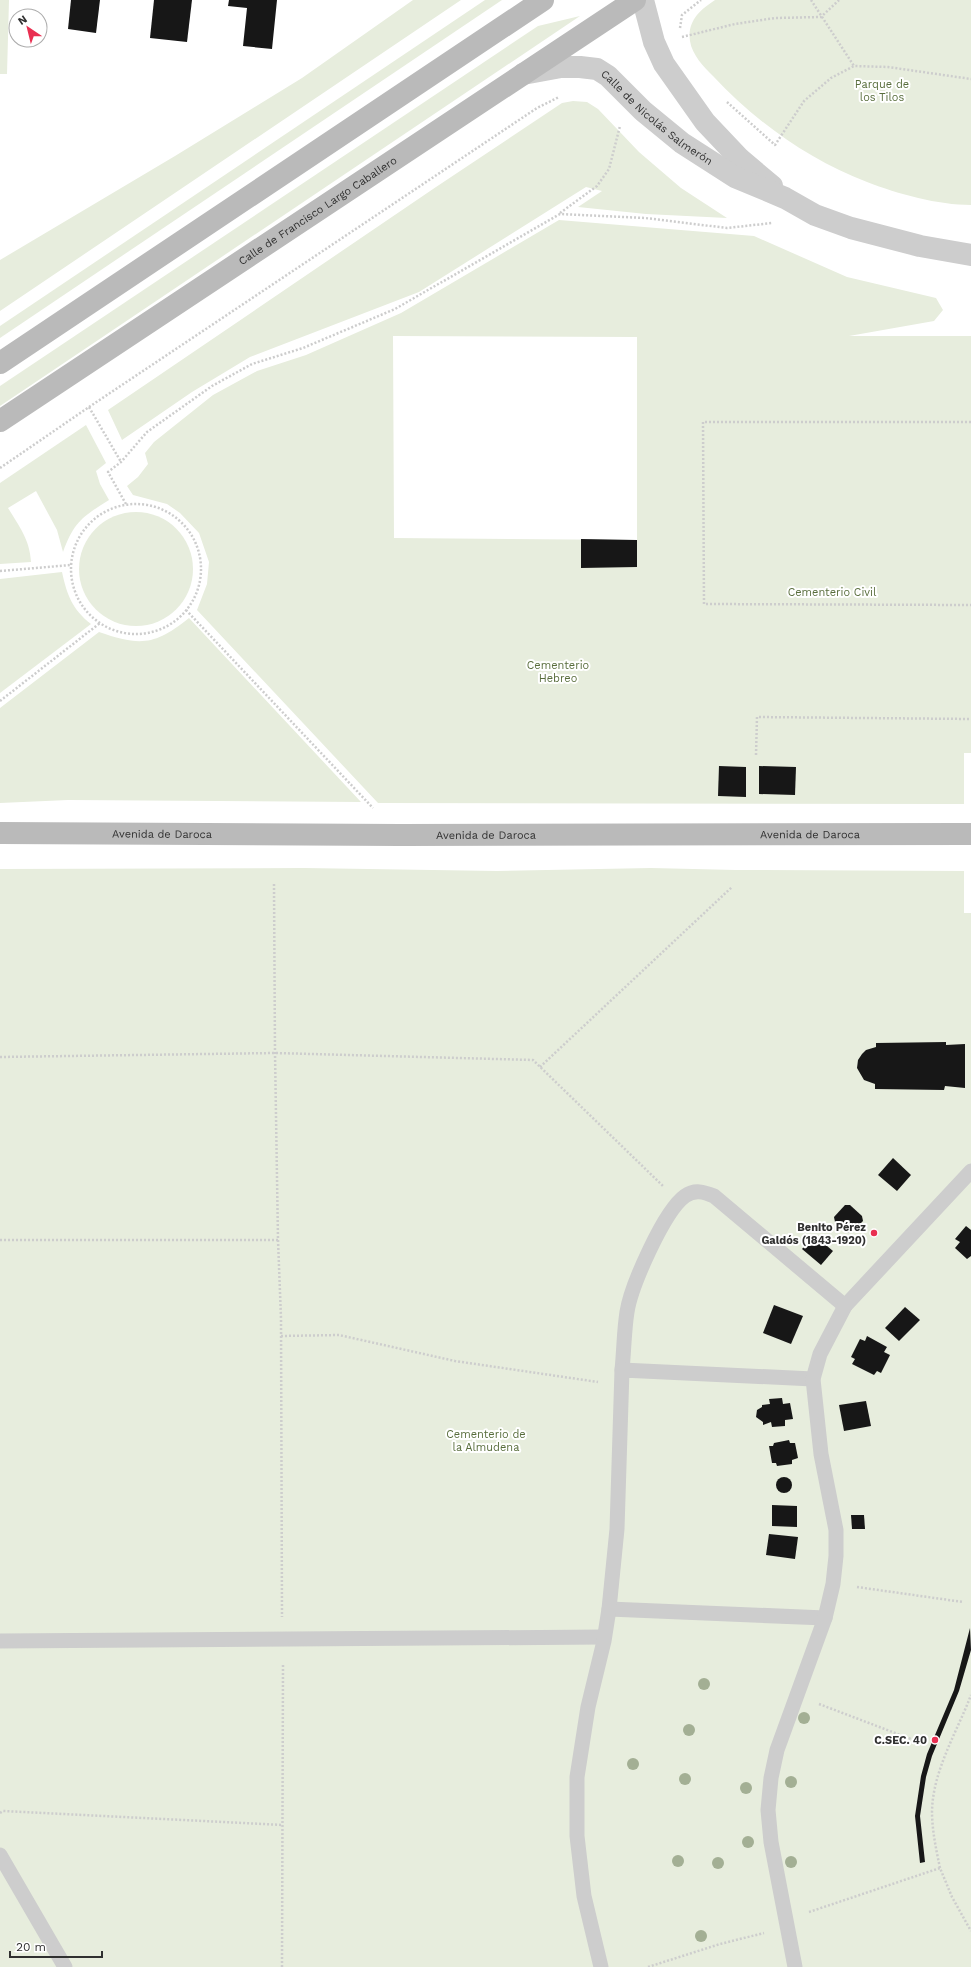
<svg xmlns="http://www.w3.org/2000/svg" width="971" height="1967" font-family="'Work Sans',sans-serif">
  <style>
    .green { fill: #e7eddd; fill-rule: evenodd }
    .building { fill: #171717 }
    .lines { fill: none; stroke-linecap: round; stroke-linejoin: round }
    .path { stroke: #cdcdcd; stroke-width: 2.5; stroke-dasharray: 2 2; stroke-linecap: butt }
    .lane { stroke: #cdcdcd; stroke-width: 15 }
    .street { stroke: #cdcdcd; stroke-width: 22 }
    .secondary { stroke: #bababa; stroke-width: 22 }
    .tree { fill: #a3af94 }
    .poi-dot { fill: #e92f51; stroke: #fff; stroke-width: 1.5 }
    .labels { text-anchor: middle; stroke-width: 4; stroke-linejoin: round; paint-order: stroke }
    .park-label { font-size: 11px; fill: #586d3c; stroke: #fff }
    .street-label { font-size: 11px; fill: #303030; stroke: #fff }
    .poi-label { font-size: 11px; font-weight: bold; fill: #303030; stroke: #fff; text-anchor: end }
  </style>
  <rect width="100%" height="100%" fill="#fff"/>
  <g class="green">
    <path d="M 0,0 L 9,0 L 7,74 L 0,74 Z"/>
    <path d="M 413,0 L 461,0 L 0,311 L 0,260 L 175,156 L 302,78 Z"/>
    <path d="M 485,0 L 502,0 L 0,338 L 0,326 Z"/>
    <path d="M 715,0 L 971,0 L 971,205 C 938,205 898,194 867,182 C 809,160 756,122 713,76 C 704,67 692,55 690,41 C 687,21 700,10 715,0 Z"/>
    <path d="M 580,16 L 0,406 L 0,386 L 538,26 Z"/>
    <path d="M 573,101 L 587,102 L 598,109 L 639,152 L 681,188 L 727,218 L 646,214 L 578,207 L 602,191 L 586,187 L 419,292 L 250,357 L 192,392 L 122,440 L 108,410 L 436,187 L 562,103 Z"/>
    <path d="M 559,220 L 754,236 L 847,277 L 936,298 L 943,310 L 934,321 L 849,336 L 971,336 L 971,753 L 964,753 L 964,804 L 378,803 L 197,610 L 207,584 L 209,562 L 199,533 L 180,513 L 167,504 L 133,495 L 127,486 L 138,477 L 148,464 L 145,453 L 154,442 L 213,395 L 257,371 L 306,355 L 401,313 ZM 393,336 L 637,337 L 637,540 L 394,538 Z"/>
    <path d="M 86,425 L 106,463 L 96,471 L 100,484 L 109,500 C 82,517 74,522 63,552 L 57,530 L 36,491 L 8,508 C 19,526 30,540 31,562 L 0,564 L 0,483 Z"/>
    <circle cx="136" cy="569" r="57"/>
    <path d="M 62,572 C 67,595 72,609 91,624 L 0,693 L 0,579 Z"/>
    <path d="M 189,618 L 361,802 L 68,800 L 0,803 L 0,708 L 99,632 C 140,646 154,646 189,618 Z"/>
    <path d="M 304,868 L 497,871 L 651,868 L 736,870 L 964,871 L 964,913 L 971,913 L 971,1967 L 0,1967 L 0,869 Z"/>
  </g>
  <g class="building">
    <path d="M 71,0 L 100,0 L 96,33 L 68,29 Z"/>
    <path d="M 154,0 L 192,0 L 187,42 L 150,38 Z"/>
    <path d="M 229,0 L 277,0 L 272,49 L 243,46 L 247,8 L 228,6 Z"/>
    <path d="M 581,539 L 637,540 L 637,567 L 581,568 Z"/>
    <path d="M 719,766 L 746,767 L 746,797 L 718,796 Z"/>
    <path d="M 759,766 L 796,767 L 795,795 L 759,794 Z"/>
    <path d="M 946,1042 L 946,1045 L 965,1044 L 965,1088 L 945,1086 L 944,1090 L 875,1089 L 875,1084 L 864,1080 L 857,1068 L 858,1060 L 862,1054 L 866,1050 L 876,1047 L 876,1043 Z"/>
    <path d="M 893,1158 L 911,1175 L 897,1191 L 878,1175 Z"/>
    <path d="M 845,1205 L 850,1205 L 862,1216 L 863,1221 L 852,1232 L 846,1233 L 835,1222 L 834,1217 Z"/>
    <path d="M 966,1226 L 971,1230 L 971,1256 L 967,1259 L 955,1248 L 960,1242 L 955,1239 Z"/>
    <path d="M 814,1235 L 833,1251 L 821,1265 L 802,1249 Z"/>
    <path d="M 774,1305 L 803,1316 L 791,1344 L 763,1333 Z"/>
    <path d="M 905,1307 L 920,1320 L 899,1341 L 885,1328 Z"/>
    <path d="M 867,1336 L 887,1347 L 884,1352 L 890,1355 L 881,1373 L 877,1371 L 874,1375 L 852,1364 L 855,1359 L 851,1357 L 860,1339 L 865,1341 Z"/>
    <path d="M 782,1398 L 783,1404 L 790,1403 L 793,1419 L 785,1420 L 785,1426 L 772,1427 L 771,1422 L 763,1425 L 763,1422 L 756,1417 L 757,1410 L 762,1407 L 762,1405 L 770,1404 L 769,1399 Z"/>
    <path d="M 866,1401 L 871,1426 L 844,1431 L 839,1405 Z"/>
    <path d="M 789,1440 L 790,1443 L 795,1443 L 798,1458 L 792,1460 L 792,1464 L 777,1466 L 776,1463 L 772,1463 L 769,1446 L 773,1446 L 774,1443 Z"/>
    <circle cx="784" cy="1485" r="8"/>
    <path d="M 772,1505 L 797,1506 L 797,1527 L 772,1526 Z"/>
    <path d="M 851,1515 L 864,1515 L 865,1529 L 852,1529 Z"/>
    <path d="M 769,1534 L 798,1537 L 795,1559 L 766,1555 Z"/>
    <path d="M 970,1628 L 971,1650 L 959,1691 L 932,1756 L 926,1777 L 920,1816 L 925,1862 L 920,1863 L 915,1816 L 921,1776 L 927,1754 L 954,1690 Z"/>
  </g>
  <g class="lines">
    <g class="path">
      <path d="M 811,0 L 854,66"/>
      <path d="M 680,28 L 682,15 L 701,0"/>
      <path d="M 682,37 L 735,24 L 775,18 L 821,17 L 839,0"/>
      <path d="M 727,102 L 775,145 L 804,101 L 831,78 L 854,66 L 888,67 L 971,79"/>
      <path d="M 560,213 L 597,186 L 609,169 L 620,126"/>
      <path d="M 89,407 L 537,108 L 559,97"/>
      <path d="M 971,422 L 703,422 L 704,604 L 971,605"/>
      <path d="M 0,468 L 89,407 L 121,462"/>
      <path d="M 126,504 L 108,472 L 121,462 L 147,432 L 212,386 L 252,364 L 303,348 L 395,309 L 560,214 L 645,218 L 727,228 L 772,223"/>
      <circle cx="136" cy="569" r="65"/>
      <path d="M 0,571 L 71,565"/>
      <path d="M 186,610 L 373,808"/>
      <path d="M 0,701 L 100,623"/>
      <path d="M 756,755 L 757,717 L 971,719"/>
      <path d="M 274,884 L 275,1053 L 278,1240 L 281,1318 L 282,1617"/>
      <path d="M 0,1057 L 275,1053 L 533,1060 L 663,1186"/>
      <path d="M 540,1067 L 732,887"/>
      <path d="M 0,1240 L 278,1240"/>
      <path d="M 281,1336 L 339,1335 L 455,1361 L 598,1382"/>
      <path d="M 857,1587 L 963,1602"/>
      <path d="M 819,1704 L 924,1744"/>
      <path d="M 0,1813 L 3,1811 L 283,1825"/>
      <path d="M 940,1868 C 936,1849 932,1830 932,1811 C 933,1770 957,1732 971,1695"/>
      <path d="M 809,1912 L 940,1868 L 952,1897 L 971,1931"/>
      <path d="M 282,1967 L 283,1664"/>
      <path d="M 648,1967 L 720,1944 L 764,1933"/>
    </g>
    <g class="lane">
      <path d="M 622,1370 C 624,1350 624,1331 627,1312 C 631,1286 664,1211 685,1196 C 695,1189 704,1192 714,1196 L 845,1306"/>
      <path d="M 609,1609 L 825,1618"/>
      <path d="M 0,1641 L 604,1637"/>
      <path d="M 0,1855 L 65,1967"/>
      <path d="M 601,1967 L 584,1896 L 577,1836 L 577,1777 L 588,1707 L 604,1641 L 609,1609 L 617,1529 L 622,1370 L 813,1379"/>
      <path d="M 795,1967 L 771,1842 L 768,1810 L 771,1778 L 777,1750 L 825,1618 L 833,1584 L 836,1556 L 836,1530 L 821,1454 L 813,1379 L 820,1354 L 845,1306 L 971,1171"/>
    </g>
    <g class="street">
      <path d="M 643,0 L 654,42 L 664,64 L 705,122 L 740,159 L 772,186"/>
      <path id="s1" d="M 523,74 L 561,67 L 580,67 L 597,69 L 608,76 L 643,111 L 682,143 L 735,177 L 785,198 L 815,215 L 851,228 L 920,246 L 971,255"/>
    </g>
    <g class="secondary">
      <path d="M 0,363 L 543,0"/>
      <path id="s2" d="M 0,421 L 635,0"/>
      <path id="s3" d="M 0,833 L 400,835 L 971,834"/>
    </g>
  </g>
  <g class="tree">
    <circle cx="704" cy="1684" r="6"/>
    <circle cx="804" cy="1718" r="6"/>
    <circle cx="689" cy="1730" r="6"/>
    <circle cx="633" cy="1764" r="6"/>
    <circle cx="685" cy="1779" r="6"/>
    <circle cx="791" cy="1782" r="6"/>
    <circle cx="746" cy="1788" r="6"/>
    <circle cx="748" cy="1842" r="6"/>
    <circle cx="678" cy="1861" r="6"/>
    <circle cx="791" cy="1862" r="6"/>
    <circle cx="718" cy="1863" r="6"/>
    <circle cx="701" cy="1936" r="6"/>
  </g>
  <g class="poi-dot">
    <circle cx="874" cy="1233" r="4"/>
    <circle cx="935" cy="1740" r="4"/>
  </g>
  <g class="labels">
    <g class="park-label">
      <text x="882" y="88">Parque de<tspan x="882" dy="13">los Tilos</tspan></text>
      <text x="832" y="596">Cementerio Civil</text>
      <text x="558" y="669">Cementerio<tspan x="558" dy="13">Hebreo</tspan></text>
      <text x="486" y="1438">Cementerio de<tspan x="486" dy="13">la Almudena</tspan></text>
    </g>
    <g class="street-label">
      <text dy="4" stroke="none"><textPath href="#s1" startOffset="152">Calle de Nicolás Salmerón</textPath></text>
      <text dy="4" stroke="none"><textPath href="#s2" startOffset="381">Calle de Francisco Largo Caballero</textPath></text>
      <text dy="4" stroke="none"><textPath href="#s3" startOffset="162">Avenida de Daroca</textPath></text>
      <text dy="4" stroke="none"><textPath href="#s3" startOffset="810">Avenida de Daroca</textPath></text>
      <text dy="4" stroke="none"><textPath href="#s3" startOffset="486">Avenida de Daroca</textPath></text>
    </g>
    <g class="poi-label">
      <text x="866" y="1231">Benito Pérez<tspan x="866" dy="13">Galdós (1843-1920)</tspan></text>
      <text x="927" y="1744">C.SEC. 40</text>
    </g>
  </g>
  <g transform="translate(28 28) rotate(325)"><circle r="19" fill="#ffffff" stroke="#acacac"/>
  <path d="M0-3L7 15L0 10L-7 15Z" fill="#e92f51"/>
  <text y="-6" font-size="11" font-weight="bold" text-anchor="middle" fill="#303030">N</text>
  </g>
  <path d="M10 1951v6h92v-6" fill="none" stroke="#303030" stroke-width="2"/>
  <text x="16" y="1951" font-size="12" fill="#303030" stroke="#ffffff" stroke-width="3" paint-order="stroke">20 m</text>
</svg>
